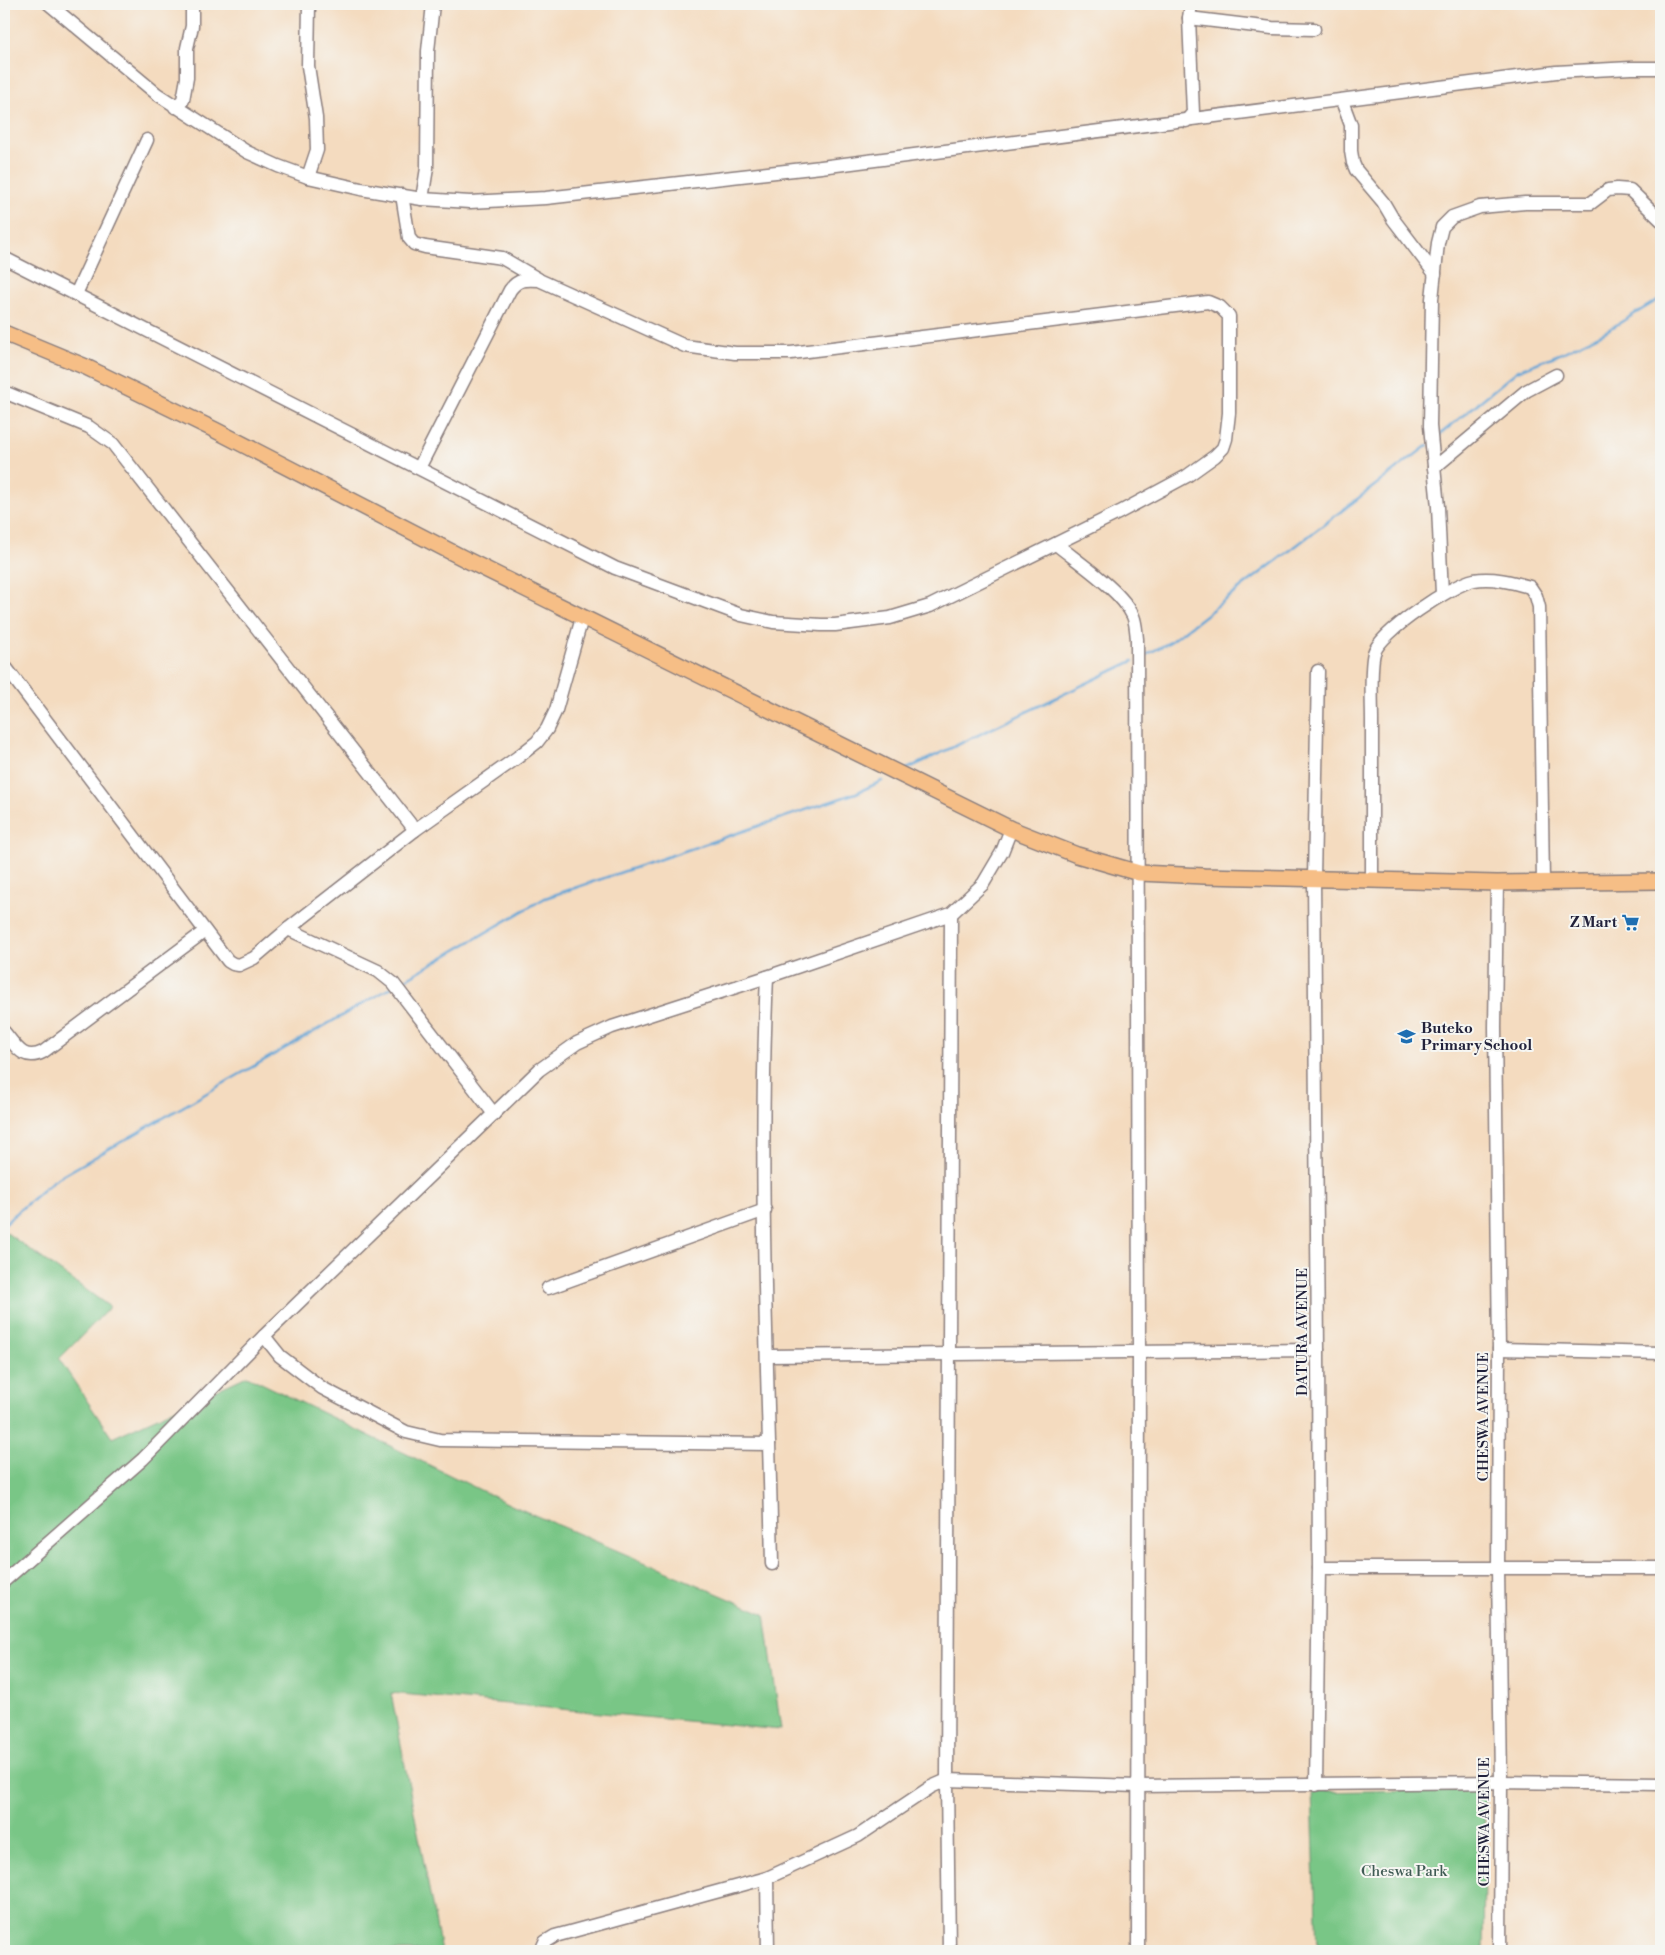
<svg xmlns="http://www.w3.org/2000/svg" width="1665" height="1955" font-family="'Libre Bodoni',serif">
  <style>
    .green { fill: #79c686; stroke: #4e7460 }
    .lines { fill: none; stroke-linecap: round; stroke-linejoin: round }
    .stream { stroke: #62a4d6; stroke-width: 2.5 }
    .minor-casing { stroke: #8b7e7d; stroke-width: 15 }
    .major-casing { stroke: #8b7e7d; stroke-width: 18 }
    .minor { stroke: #fff; stroke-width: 12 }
    .major { stroke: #f6be86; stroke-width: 15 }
    .labels { text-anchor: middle; stroke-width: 4; stroke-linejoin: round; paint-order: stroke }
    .poi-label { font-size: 15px; font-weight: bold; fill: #22223b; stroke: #f6f6f2; text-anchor: end }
    .street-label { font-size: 15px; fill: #22223b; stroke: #f6f6f2 }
    .park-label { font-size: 15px; fill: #405b55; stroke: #f6f6f2 }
  </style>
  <rect width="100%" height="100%" fill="#f6f6f2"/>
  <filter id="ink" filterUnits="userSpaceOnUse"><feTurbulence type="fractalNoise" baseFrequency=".02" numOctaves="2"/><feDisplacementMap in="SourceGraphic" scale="10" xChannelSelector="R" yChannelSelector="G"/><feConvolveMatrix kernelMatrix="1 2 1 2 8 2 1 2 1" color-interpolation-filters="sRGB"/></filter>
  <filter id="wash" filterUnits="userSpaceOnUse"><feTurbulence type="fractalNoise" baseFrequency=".0096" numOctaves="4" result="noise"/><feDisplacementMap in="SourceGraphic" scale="20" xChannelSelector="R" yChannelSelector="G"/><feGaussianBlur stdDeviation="1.12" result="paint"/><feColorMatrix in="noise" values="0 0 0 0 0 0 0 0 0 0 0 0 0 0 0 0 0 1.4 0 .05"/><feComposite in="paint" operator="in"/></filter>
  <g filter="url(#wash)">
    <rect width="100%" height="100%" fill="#f4dbbf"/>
    <g class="green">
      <path d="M 4,1231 L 110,1307 L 59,1359 L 112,1438 L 247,1376 L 511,1505 L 765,1614 L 781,1730 L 391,1693 L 441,1951 L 4,1951 Z"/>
      <path d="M 1485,1789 L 1483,1951 L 1317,1951 L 1312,1792 Z"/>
    </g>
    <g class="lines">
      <g class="stream">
        <path d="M 1437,437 L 1517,371 L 1562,353 L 1603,333 L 1661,298"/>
        <path d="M 1142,657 L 1170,642 L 1428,445"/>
        <path d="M 905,770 L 1133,661"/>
        <path d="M 399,983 L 545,898 L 856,793 L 882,781"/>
        <path d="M 4,1224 L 53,1181 L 392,987"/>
      </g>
    </g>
  </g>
  <g filter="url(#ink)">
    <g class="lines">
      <defs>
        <g id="minor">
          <path d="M 49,4 L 157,94 L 247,152 L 278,166 L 308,177 L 361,189 L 422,199 L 470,202 L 546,198 L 821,167 L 1556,72 L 1631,68 L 1661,68"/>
          <path d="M 1189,18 L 1272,28 L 1314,29"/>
          <path d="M 1342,101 L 1351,125 L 1351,151 L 1353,163 L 1356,170 L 1383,202 L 1393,219 L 1435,274"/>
          <path d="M 175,107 L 183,100 L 187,78 L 187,48 L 192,26 L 192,4"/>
          <path d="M 1186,121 L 1193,113 L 1189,18 L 1191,4"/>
          <path d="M 308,177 L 317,150 L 316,118 L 308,66 L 309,4"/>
          <path d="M 402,195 L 409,238 L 414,244 L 425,247 L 502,258 L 538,279"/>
          <path d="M 422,199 L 427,168 L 428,51 L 433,4"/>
          <path d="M 4,258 L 615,568 L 741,615 L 773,622 L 821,625 L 835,625 L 890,618 L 930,606 L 1120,512 L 1187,476 L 1215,456 L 1223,448 L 1226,439 L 1229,413 L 1229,316 L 1220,307 L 1208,302 L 791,353 L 735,353 L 685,346 L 539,280 C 525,279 518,279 510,290 L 419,468"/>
          <path d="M 76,294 L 147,140"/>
          <path d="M 4,392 L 89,427 L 113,444 L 415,830"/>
          <path d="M 1434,468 L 1526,391 L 1556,375"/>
          <path d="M 1056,544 C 1078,562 1122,591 1133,616 C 1136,623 1136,631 1137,639 L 1139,1352 L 1138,1951"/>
          <path d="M 1442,594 L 1438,507 L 1430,426 L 1432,299 L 1438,243 L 1442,227 L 1452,217 L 1480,207 L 1525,203 L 1591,203 L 1608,190 L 1617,189 L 1630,190 L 1661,220"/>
          <path d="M 4,665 L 228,961 L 233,964 L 239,965 L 254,958 L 288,929 L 415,830 L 518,757 L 537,742 L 547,729 L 556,710 L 582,618"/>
          <path d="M 1372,881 C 1372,827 1372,774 1372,721 C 1372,704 1370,668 1374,653 C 1380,632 1453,584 1474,580 C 1493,577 1512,582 1530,587 L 1536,596 L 1539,607 L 1543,882"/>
          <path d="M 1497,883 L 1495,1027 L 1499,1349 L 1498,1568 L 1501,1782 L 1500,1951"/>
          <path d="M 288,929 L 378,971 L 393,983 L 494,1114"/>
          <path d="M 767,977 C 758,1172 768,1368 772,1564"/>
          <path d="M 4,1032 C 16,1046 23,1062 43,1052 L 205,931"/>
          <path d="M 548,1288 L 765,1210"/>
          <path d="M 264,1336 L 280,1356 L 322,1388 L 406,1432 L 440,1440 L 769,1444"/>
          <path d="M 1499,1349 L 1661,1353"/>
          <path d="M 768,1356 L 1318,1350"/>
          <path d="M 1319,1568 L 1661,1568"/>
          <path d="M 4,1581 L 143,1459 L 264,1336 L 539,1070 L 577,1043 L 612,1027 L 767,977 L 951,914 L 983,884 L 1002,852 L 1011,829"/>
          <path d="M 1316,1785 L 1319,1568 L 1318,1350 L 1314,879 L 1318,671"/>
          <path d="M 767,1878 L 768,1951"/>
          <path d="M 541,1951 L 545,1942 L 555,1936 L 767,1878 L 858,1836 L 931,1787 L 947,1780 L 1138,1786 L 1501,1782 L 1661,1784"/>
          <path d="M 949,1951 L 947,1780 L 951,914"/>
        </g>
        <path id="major" d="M 4,333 L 86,367 L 215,430 L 467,560 L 1011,829 L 1077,855 L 1139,873 L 1204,876 L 1497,883 L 1661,881"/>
      </defs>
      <use href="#minor" class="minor-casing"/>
      <use href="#major" class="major-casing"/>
      <use href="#minor" class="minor"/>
      <use href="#major" class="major"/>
    </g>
  </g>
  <defs>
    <symbol id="supermarket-bare" viewBox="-9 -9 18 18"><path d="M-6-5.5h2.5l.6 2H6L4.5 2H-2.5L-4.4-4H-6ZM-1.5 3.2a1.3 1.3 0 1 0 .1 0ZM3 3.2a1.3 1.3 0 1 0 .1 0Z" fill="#1f6fb2" stroke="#f6f6f2" stroke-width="2.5" paint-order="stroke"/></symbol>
    <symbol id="school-bare" viewBox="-9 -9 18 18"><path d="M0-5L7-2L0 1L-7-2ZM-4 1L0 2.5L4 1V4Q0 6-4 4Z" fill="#1f6fb2" stroke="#f6f6f2" stroke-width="2.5" paint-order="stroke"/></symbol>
  </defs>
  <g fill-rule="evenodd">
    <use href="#supermarket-bare" x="1618" y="910" width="25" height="25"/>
    <use href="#school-bare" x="1394" y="1024" width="25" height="25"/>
  </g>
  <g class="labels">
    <g class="poi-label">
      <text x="1617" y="927">Z Mart</text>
      <text x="1421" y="1033" text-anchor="start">Buteko<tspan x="1421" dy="17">Primary School</tspan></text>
    </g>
    <g class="street-label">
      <text transform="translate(1302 1332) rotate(-90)" y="5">DATURA AVENUE</text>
      <text transform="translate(1483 1417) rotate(-90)" y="5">CHESWA AVENUE</text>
      <text transform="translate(1484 1822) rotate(-90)" y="5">CHESWA AVENUE</text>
    </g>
    <g class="park-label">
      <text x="1404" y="1876">Cheswa Park</text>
    </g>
  </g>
  <rect width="1665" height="1955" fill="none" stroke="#f6f6f2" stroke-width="20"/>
</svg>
